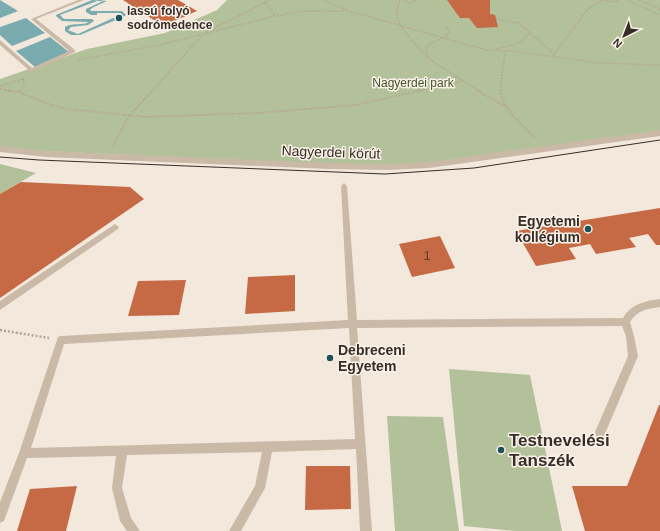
<svg xmlns="http://www.w3.org/2000/svg" width="660" height="531" font-family="Helvetica,sans-serif">
  <style>
    .green { fill: #b3c19b }
    .water { fill: #7aabaf; fill-rule: evenodd }
    .building { fill: #c66945 }
    .lines { fill: none; stroke-linecap: round; stroke-linejoin: round }
    .path-far2 { stroke: #b6a392; stroke-width: 1.5; stroke-dasharray: 1.5 1.5; stroke-linecap: butt }
    .path-far1 { stroke: #b6a392; stroke-width: 2; stroke-dasharray: 1.5 1.5; stroke-linecap: butt }
    .path { stroke: #b6a392; stroke-width: 2.5; stroke-dasharray: 2 2; stroke-linecap: butt }
    .service { fill: #cab9a7; fill-rule: evenodd }
    .tertiary { fill: #cab9a7; fill-rule: evenodd }
    .tram { stroke: #372d28; stroke-width: 1 }
    .poi-dot { fill: #1d5258; stroke: #faf2e8; stroke-width: 1.5 }
    .labels { text-anchor: middle; stroke-width: 3; stroke-linejoin: round; paint-order: stroke }
    .far-poi-label { font-size: 12px; font-weight: bold; fill: #372d28; stroke: #faf2e8; text-anchor: start }
    .far-park-label { font-size: 12px; fill: #44552b; stroke: #faf2e8 }
    .number-label { font-size: 12px; fill: #5b3c2f }
    .street-label { font-size: 14px; fill: #372d28; stroke: #faf2e8 }
    .poi-label { font-size: 14px; font-weight: bold; fill: #372d28; stroke: #faf2e8; text-anchor: end }
    .near-poi-label { font-size: 17px; font-weight: bold; fill: #372d28; stroke: #faf2e8; text-anchor: start }
  </style>
  <rect width="100%" height="100%" fill="#f2e8dc"/>
  <g class="green">
    <path d="M 227,0 L 660,0 L 660,133 L 469,160 L 388,167 L 0,149 L 0,79 L 87,49 L 165,33 L 217,10 Z"/>
    <path d="M 0,164 L 36,173 L 0,194 Z"/>
    <path d="M 449,369 L 530,375 L 562,531 L 516,531 L 464,526 Z"/>
    <path d="M 387,416 L 443,417 L 459,531 L 395,531 Z"/>
  </g>
  <g class="water">
    <path d="M 0,0 L 18,11 L 0,18 Z"/>
    <path d="M 92,0 L 107,1 L 92,8 L 90,10 L 91,11 L 122,11 L 126,15 L 123,17 L 80,35 L 71,35 L 65,31 L 65,27 C 73,22 82,26 89,22 L 62,21 L 56,16 L 56,15 ZM 100,0 L 103,1 L 86,9 L 86,12 L 91,15 L 97,15 L 97,13 L 118,13 L 122,14 L 78,34 L 68,30 L 71,27 L 88,25 L 94,21 L 92,19 L 64,19 L 60,15 Z"/>
    <path d="M 26,18 L 45,33 L 12,46 L 0,35 L 0,27 Z"/>
    <path d="M 50,37 L 69,52 L 35,67 L 16,51 Z"/>
  </g>
  <g class="building">
    <path d="M 123,0 L 178,0 L 197,11 L 163,26 Z"/>
    <path d="M 447,0 L 490,0 L 490,14 L 495,15 L 498,27 L 477,28 L 469,18 L 460,18 Z"/>
    <path d="M 21,182 L 130,187 L 144,199 L 0,298 L 0,194 Z"/>
    <path d="M 660,208 L 660,245 L 656,245 L 648,234 L 629,238 L 636,247 L 596,254 L 590,244 L 569,248 L 576,259 L 536,266 L 516,231 Z"/>
    <path d="M 440,236 L 455,268 L 412,277 L 399,244 Z"/>
    <path d="M 295,275 L 295,311 L 245,314 L 248,277 Z"/>
    <path d="M 186,280 L 179,315 L 128,316 L 138,281 Z"/>
    <path d="M 659,405 L 660,405 L 660,531 L 585,531 L 572,486 L 627,486 Z"/>
    <path d="M 306,466 L 350,466 L 351,509 L 305,510 Z"/>
    <path d="M 77,486 L 66,531 L 17,531 L 30,489 Z"/>
  </g>
  <g class="lines">
    <g class="path-far2">
      <path d="M 323,0 L 349,11 L 486,50 L 512,51 L 599,63 L 660,65"/>
      <path d="M 400,0 L 396,14 L 399,23 L 413,42 L 429,59 L 479,91"/>
      <path d="M 404,0 L 410,3 L 417,0"/>
      <path d="M 604,0 L 613,2 L 619,0"/>
      <path d="M 627,0 L 660,15"/>
      <path d="M 639,0 L 660,9"/>
      <path d="M 264,2 L 275,16"/>
      <path d="M 496,19 L 519,23 L 554,54"/>
      <path d="M 206,32 L 270,0"/>
      <path d="M 496,49 L 519,43 L 530,33"/>
      <path d="M 428,57 L 426,49 L 429,44 L 447,36 L 449,31 L 447,27"/>
      <path d="M 552,57 L 589,8 L 602,0"/>
      <path d="M 78,60 L 159,45 L 275,16 L 304,11 L 349,11"/>
      <path d="M 0,86 L 26,78"/>
      <path d="M 0,89 L 12,91"/>
      <path d="M 20,91 L 24,85 L 23,79"/>
      <path d="M 152,91 L 202,35"/>
      <path d="M 418,91 L 462,81"/>
      <path d="M 500,91 L 505,52"/>
    </g>
    <g class="path-far1">
      <path d="M 5,90 L 19,92 L 51,105 L 68,109 L 144,117 L 258,113 L 356,105 L 423,90"/>
      <path d="M 477,90 L 506,107"/>
      <path d="M 501,90 C 499,106 525,127 535,138"/>
      <path d="M 19,92 L 21,90"/>
      <path d="M 113,146 L 129,116 L 153,90"/>
    </g>
    <path class="path" d="M 0,330 L 49,338"/>
    <g class="service">
      <path d="M 78,0 L 84,0 L 36,19 L 75,50 L 75,52 L 31,72 L 0,45 L 0,40 L 32,68 L 69,51 L 31,19 Z"/>
      <path d="M 344,183 L 347,186 L 357,320 L 623,318 C 631,304 645,301 660,299 L 660,307 C 647,309 637,310 630,322 L 634,336 L 638,356 L 604,436 L 600,437 L 596,436 L 595,432 L 628,356 L 626,336 L 622,326 L 357,328 L 372,531 L 360,531 L 356,449 L 272,452 L 265,488 L 241,531 L 229,531 L 255,486 L 262,452 L 127,455 L 122,488 L 131,518 L 140,531 L 127,531 L 120,521 L 112,488 L 116,456 L 27,458 L 4,521 L 0,523 L 0,502 L 19,453 L 58,337 L 61,336 L 348,320 L 341,186 ZM 349,328 L 355,439 L 31,448 L 64,344 Z"/>
      <path d="M 115,224 L 119,227 L 118,229 L 0,310 L 0,301 Z"/>
    </g>
    <path class="tertiary" d="M 660,130 L 660,136 L 429,168 L 388,170 L 329,169 L 46,157 L 0,152 L 0,146 L 46,151 L 329,163 L 388,164 L 429,162 Z"/>
    <path class="tram" d="M 0,157 L 39,160 L 385,174 L 474,168 L 660,140"/>
  </g>
  <g class="poi-dot">
    <circle cx="119" cy="18" r="4"/>
    <circle cx="588" cy="229" r="4"/>
    <circle cx="330" cy="358" r="4"/>
    <circle cx="501" cy="450" r="4"/>
  </g>
  <g class="labels">
    <g class="far-poi-label">
      <text x="127" y="15">lassú folyó<tspan x="127" dy="14">sodrómedence</tspan></text>
    </g>
    <g class="far-park-label">
      <text x="413" y="87">Nagyerdei park</text>
    </g>
    <g class="number-label">
      <text x="427" y="260">1</text>
    </g>
    <g class="street-label">
      <text transform="translate(331 152) rotate(2)" y="5">Nagyerdei körút</text>
    </g>
    <g class="poi-label">
      <text x="580" y="226">Egyetemi<tspan x="580" dy="16">kollégium</tspan></text>
      <text x="338" y="355" text-anchor="start">Debreceni<tspan x="338" dy="16">Egyetem</tspan></text>
    </g>
    <g class="near-poi-label">
      <text x="509" y="446">Testnevelési<tspan x="509" dy="20">Tanszék</tspan></text>
    </g>
  </g>
  <g transform="translate(624 36) rotate(222)" stroke="#faf2e8" stroke-width="3" paint-order="stroke">
  <path d="M0-3L7 15L0 10L-7 15Z" fill="#372d28"/>
  <text y="-6" font-size="11" font-weight="bold" text-anchor="middle" fill="#372d28">N</text>
  </g>
</svg>
